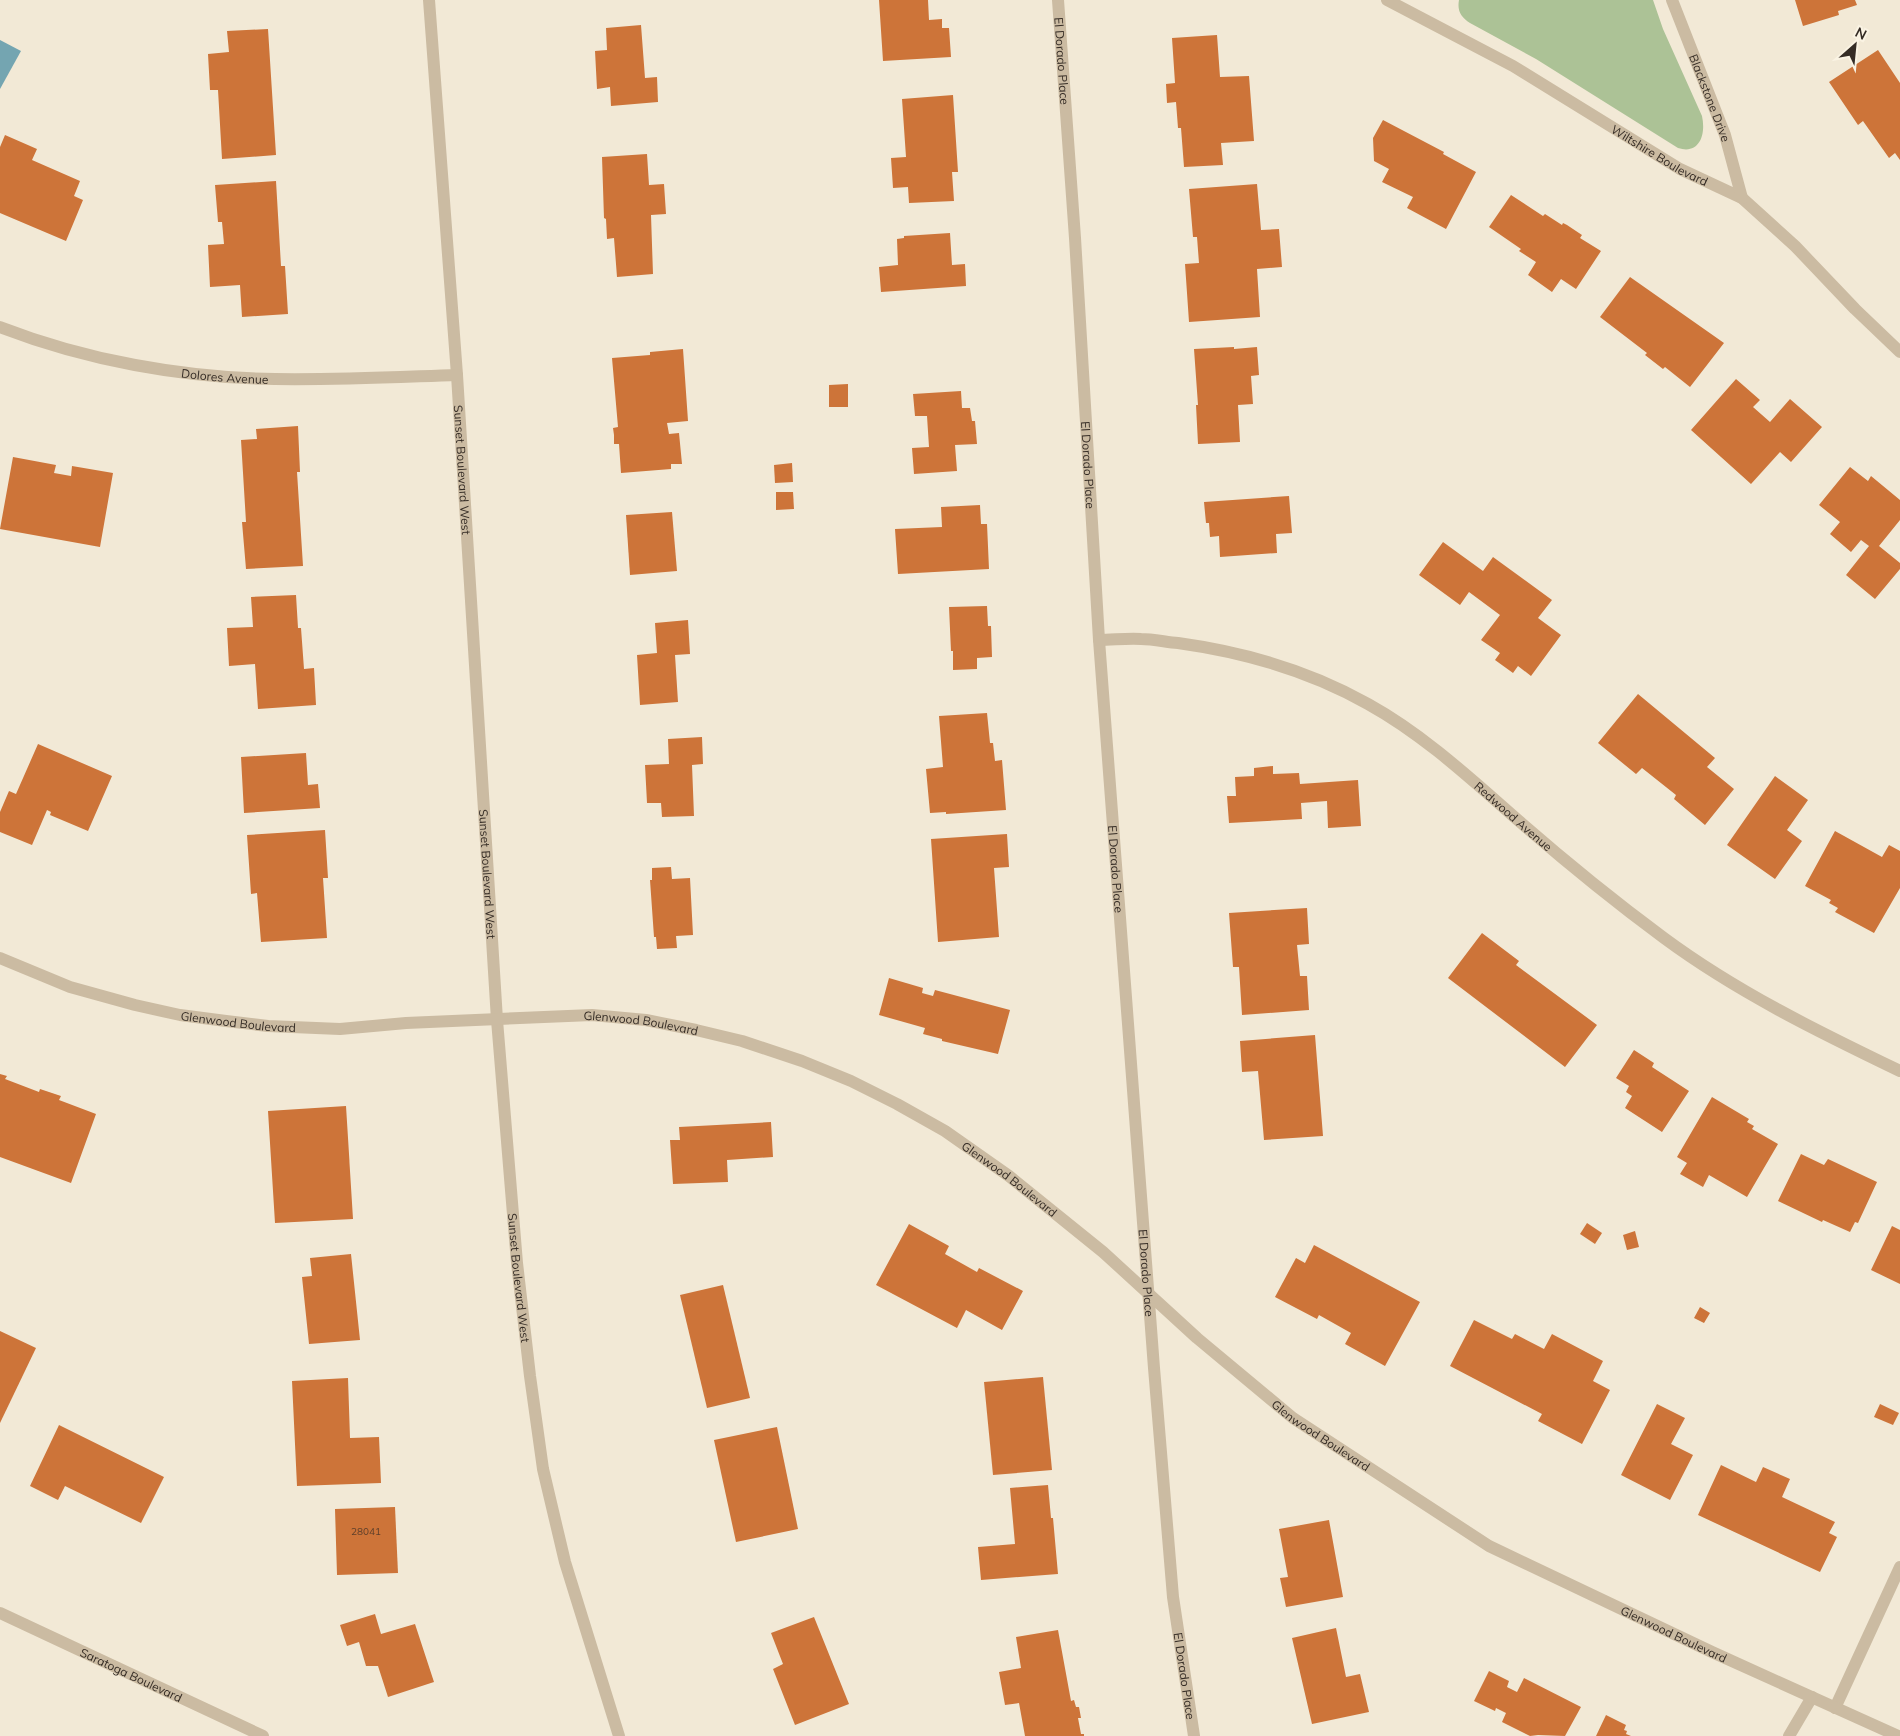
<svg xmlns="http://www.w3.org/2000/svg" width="1900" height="1736" font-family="Mulish,sans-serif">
<rect width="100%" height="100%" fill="#f2e9d6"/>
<path fill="#acc296" d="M 1459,0 L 1653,0 L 1663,29 L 1702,116 C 1706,134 1700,155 1678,148 L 1536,59 L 1470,23 C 1461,17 1457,11 1459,0 Z"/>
<polygon fill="#74a5b1" points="0,40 21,51 0,89"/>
<g fill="#cd7439">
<polygon points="879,0 928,0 929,20 942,19 942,28 949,28 951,57 883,61"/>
<polygon points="1795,0 1855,0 1857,5 1838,11 1839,15 1803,26"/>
<polygon points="641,25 645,78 657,77 658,102 611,106 610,87 597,89 595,51 607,50 606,28"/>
<polygon points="268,29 276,155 222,159 218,90 210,90 208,54 229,52 227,31"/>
<polygon points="1217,35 1220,77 1249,76 1254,141 1221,143 1223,165 1184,167 1181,128 1178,128 1176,102 1167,103 1166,84 1175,83 1172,38"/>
<polygon points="1878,50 1900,83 1900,160 1895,153 1889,158 1863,121 1858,125 1829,82"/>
<polygon points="953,95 958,172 952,172 954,201 909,203 908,187 893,188 891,158 906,157 902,99"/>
<polygon points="1383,120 1444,152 1443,154 1476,172 1446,229 1407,208 1413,197 1382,182 1389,169 1374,161 1373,138"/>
<polygon points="5,135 37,149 32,160 80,181 74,196 83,200 66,241 0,213 0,147"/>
<polygon points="647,154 649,185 664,184 666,214 651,215 653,274 617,277 614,238 607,239 606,219 604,218 602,157"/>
<polygon points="276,181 281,266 285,266 288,314 242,317 240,285 210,287 208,245 224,244 222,222 218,222 215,185"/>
<polygon points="1257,184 1261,230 1279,229 1282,267 1257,269 1260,317 1189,322 1185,264 1199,263 1197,237 1193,237 1189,189"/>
<polygon points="1511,195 1543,216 1545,214 1562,225 1563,223 1567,225 1582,235 1580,238 1601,251 1576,289 1561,279 1552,292 1528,275 1536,262 1519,251 1521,249 1489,227"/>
<polygon points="950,233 952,265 965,264 966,286 881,292 879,267 898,265 897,239 904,238 904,236"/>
<polygon points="1630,277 1724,343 1690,387 1665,367 1663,369 1645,355 1647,353 1600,317"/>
<polygon points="1234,347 1234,349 1257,347 1259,375 1251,376 1253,404 1238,405 1240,442 1198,444 1196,405 1198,405 1194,349"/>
<polygon points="683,349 688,421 667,423 669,434 679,433 682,464 671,464 671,469 621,473 619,444 614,444 614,435 613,428 618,427 612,358 650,355 650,352"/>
<polygon points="1736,379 1760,400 1753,407 1770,422 1790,399 1822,427 1791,462 1780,452 1751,484 1691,430"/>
<polygon points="848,384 848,407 829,407 829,385"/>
<polygon points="961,391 962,408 970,408 972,421 975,421 977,444 955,445 957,471 914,474 912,448 929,447 927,416 915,416 913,394"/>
<polygon points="298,426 300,472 297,472 303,566 246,569 242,522 246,522 241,440 257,439 256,429"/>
<polygon points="13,457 56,465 54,473 71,476 72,466 113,473 100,547 0,529"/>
<polygon points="792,463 793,482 775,483 774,465"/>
<polygon points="1850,467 1868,481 1871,476 1900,500 1900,520 1879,546 1900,563 1900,569 1875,599 1846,575 1869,546 1861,540 1851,552 1830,534 1840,522 1819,505"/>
<polygon points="776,492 793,492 794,509 776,510"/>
<polygon points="1289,496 1292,533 1276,534 1277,553 1220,557 1219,536 1210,537 1209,523 1206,523 1204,502"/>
<polygon points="980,505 981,524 987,524 989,569 898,574 895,529 942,527 941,507"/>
<polygon points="672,512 677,571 630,575 626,515"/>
<polygon points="1443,542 1483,571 1493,557 1552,600 1538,618 1561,635 1531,676 1518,666 1513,673 1495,660 1500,653 1481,640 1500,615 1469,592 1460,605 1419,575"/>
<polygon points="296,595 298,628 301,628 304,669 314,668 316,705 258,709 255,664 229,666 227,628 253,627 251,597"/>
<polygon points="987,606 988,626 991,626 992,657 977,658 977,669 953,670 953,651 951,651 949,607"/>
<polygon points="688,620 690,654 675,655 678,702 640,705 637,655 657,653 655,623"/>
<polygon points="1638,694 1715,758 1707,767 1734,789 1705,825 1674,799 1676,795 1642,768 1636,774 1598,743"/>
<polygon points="987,713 990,743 993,743 995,761 1002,760 1006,810 946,814 946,812 930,813 926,769 943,767 939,716"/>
<polygon points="702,737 703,764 692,765 694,816 662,817 661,803 647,803 645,765 669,764 668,739"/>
<polygon points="38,744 112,776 88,831 50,815 51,812 47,810 32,845 0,832 0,812 9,791 16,794"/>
<polygon points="306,753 308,785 318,784 320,808 244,813 241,757"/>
<polygon points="1273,766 1273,774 1299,773 1300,784 1358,780 1361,826 1328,828 1327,801 1301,803 1302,819 1229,823 1227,796 1236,796 1235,777 1254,776 1254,768"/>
<polygon points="1775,776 1808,800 1787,830 1802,841 1775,879 1727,845"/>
<polygon points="325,830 328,878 323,878 327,938 261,942 257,893 251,894 247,835"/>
<polygon points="1835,831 1882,857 1889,845 1900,851 1900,888 1874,933 1835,912 1838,908 1829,903 1831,900 1805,886"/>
<polygon points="1007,834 1009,867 994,868 999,937 938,942 931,839"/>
<polygon points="671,867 672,879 690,878 693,935 676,936 677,948 657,949 656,937 654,937 650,880 652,880 652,868"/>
<polygon points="1307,908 1309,944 1297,945 1300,976 1307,976 1309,1010 1242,1015 1239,967 1233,967 1229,913"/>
<polygon points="1482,933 1519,961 1516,965 1597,1025 1565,1067 1448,978"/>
<polygon points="889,978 923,988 922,993 933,996 935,990 1010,1010 998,1054 942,1041 942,1039 923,1034 925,1028 879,1015"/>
<polygon points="1315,1035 1323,1136 1264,1140 1258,1071 1242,1072 1240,1041"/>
<polygon points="1634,1050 1654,1063 1652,1067 1689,1091 1662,1132 1625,1108 1632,1096 1626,1092 1629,1086 1616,1078"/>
<polygon points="0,1074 7,1076 5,1079 39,1092 40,1089 61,1096 59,1100 96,1114 71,1183 0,1157"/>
<polygon points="1712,1097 1749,1119 1747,1122 1754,1126 1752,1129 1778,1144 1747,1197 1709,1175 1703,1187 1680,1174 1687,1163 1677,1157"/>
<polygon points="346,1106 353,1219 275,1223 268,1111"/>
<polygon points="771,1122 773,1157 727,1160 728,1182 673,1184 670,1140 680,1140 679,1127"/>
<polygon points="1801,1154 1824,1165 1828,1159 1877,1182 1858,1223 1855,1222 1850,1232 1823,1220 1822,1222 1778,1201"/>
<polygon points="1587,1223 1602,1233 1595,1244 1580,1234"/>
<polygon points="909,1224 949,1246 945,1254 977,1272 979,1268 1023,1291 1002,1330 966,1310 957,1328 876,1285"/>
<polygon points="1892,1226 1900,1230 1900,1284 1871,1270"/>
<polygon points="1635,1231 1639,1247 1627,1250 1623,1235"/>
<polygon points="1314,1245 1420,1302 1385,1366 1345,1344 1351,1333 1319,1315 1317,1319 1275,1297 1296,1258 1305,1263"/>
<polygon points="351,1254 360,1340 309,1344 302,1277 312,1276 310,1258"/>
<polygon points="723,1285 750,1398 707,1408 680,1295"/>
<polygon points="1700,1307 1710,1313 1704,1323 1694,1318"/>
<polygon points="1474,1320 1512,1339 1515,1334 1544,1349 1552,1334 1603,1361 1593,1381 1610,1390 1582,1444 1538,1421 1542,1414 1450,1366"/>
<polygon points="0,1331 36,1348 0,1423"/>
<polygon points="1043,1377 1052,1470 993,1475 984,1382"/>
<polygon points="348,1378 350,1438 379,1437 381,1483 297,1486 292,1381"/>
<polygon points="1657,1404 1685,1418 1671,1444 1693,1455 1670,1500 1621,1475"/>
<polygon points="1880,1404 1899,1413 1893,1425 1874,1417"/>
<polygon points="59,1425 164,1477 141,1523 65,1486 58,1500 30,1486"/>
<polygon points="777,1427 798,1529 736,1542 714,1440"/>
<polygon points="1721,1465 1756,1482 1763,1467 1790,1479 1782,1497 1835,1522 1829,1533 1837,1537 1820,1572 1698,1515"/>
<polygon points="1048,1485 1051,1518 1053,1518 1058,1574 981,1580 978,1547 1015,1544 1010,1488"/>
<polygon points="395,1507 398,1573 337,1575 335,1509"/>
<polygon points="1329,1520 1343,1597 1286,1607 1280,1578 1288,1577 1279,1529"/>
<polygon points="375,1614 381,1634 415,1624 434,1682 388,1697 378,1666 366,1666 359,1642 347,1646 340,1625"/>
<polygon points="814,1617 849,1704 795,1725 773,1669 783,1664 771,1633"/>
<polygon points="1336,1628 1346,1677 1360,1674 1369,1712 1312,1724 1292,1638"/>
<polygon points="1058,1630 1071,1701 1074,1700 1076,1707 1079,1707 1081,1718 1078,1718 1081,1734 1084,1734 1084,1736 1025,1736 1019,1703 1005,1705 999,1672 1021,1668 1016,1637"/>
<polygon points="1489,1671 1509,1681 1507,1687 1517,1692 1524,1678 1581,1707 1565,1736 1538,1735 1530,1736 1502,1722 1506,1713 1496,1708 1495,1711 1474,1701"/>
<polygon points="1606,1715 1626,1725 1624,1730 1627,1731 1626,1734 1631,1736 1596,1736"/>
</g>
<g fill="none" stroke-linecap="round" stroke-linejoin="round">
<g stroke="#cbbba2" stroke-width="12">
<polyline points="1835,1708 1900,1567"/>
<polyline points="1789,1736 1812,1697"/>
</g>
<g stroke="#cbbba2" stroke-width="12">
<path id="s1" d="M 429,0 L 457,375 L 497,1020 L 517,1263 L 530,1376 L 543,1469 L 565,1562 L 619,1736"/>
<path id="s2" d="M 1058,0 L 1075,238 L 1099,640 L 1154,1368 L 1173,1597 L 1194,1736"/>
<path id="s3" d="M 1387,0 L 1513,66 L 1680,169 L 1742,198 L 1795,246 L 1855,309 L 1900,352"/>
<path id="s4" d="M 1672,0 L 1725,135 L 1742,198"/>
<path id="s5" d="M 0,327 C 85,360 183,378 275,379 C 336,380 396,377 457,375"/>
<path id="s6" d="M 1099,640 C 1113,640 1127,638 1141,639 C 1153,639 1166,642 1178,643 C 1243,652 1310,671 1368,704 C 1424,735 1471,779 1519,821 C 1566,862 1614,901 1664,938 C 1737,992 1819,1032 1900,1071"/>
<path id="s7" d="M 0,958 L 70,987 L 135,1005 L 180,1015 L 226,1021 L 268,1026 L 340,1029 L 406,1023 L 592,1015 L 646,1020 L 696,1030 L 742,1041 L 802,1061 L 851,1081 L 897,1104 L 945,1131 L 1009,1176 L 1103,1252 L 1197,1338 L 1293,1418 L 1489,1546 L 1712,1652 L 1898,1736"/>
<path id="s8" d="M 0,1613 L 263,1736"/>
</g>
</g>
<g text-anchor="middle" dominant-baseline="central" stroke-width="4" stroke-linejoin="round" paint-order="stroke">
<g font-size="10" fill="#5b3e2a">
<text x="366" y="1531">28041</text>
</g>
<g font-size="12" fill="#352c25" stroke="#faf3e3">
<text stroke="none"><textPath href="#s2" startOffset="61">El Dorado Place</textPath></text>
<text stroke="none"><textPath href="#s4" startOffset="105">Blackstone Drive</textPath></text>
<text stroke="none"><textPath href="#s3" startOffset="314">Wiltshire Boulevard</textPath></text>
<text stroke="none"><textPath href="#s5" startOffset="231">Dolores Avenue</textPath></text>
<text stroke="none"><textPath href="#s2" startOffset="466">El Dorado Place</textPath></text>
<text stroke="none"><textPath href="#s1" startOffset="471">Sunset Boulevard West</textPath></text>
<text stroke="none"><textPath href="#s6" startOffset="464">Redwood Avenue</textPath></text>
<text stroke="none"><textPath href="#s2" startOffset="871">El Dorado Place</textPath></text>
<text stroke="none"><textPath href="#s1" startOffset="876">Sunset Boulevard West</textPath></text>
<text stroke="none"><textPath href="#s7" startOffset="248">Glenwood Boulevard</textPath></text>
<text stroke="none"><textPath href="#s7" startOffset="652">Glenwood Boulevard</textPath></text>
<text stroke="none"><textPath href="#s7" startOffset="1058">Glenwood Boulevard</textPath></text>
<text stroke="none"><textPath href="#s2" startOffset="1276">El Dorado Place</textPath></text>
<text stroke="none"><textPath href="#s1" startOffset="1281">Sunset Boulevard West</textPath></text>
<text stroke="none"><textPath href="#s7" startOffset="1462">Glenwood Boulevard</textPath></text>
<text stroke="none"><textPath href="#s7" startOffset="1868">Glenwood Boulevard</textPath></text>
<text stroke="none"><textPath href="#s8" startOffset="145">Saratoga Boulevard</textPath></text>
<text stroke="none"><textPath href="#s2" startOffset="1681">El Dorado Place</textPath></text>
</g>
</g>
<g transform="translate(1855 45) rotate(27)" stroke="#faf3e3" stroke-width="4" paint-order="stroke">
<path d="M0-4L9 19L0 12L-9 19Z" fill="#352c25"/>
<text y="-8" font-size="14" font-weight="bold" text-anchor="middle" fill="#352c25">N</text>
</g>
</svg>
